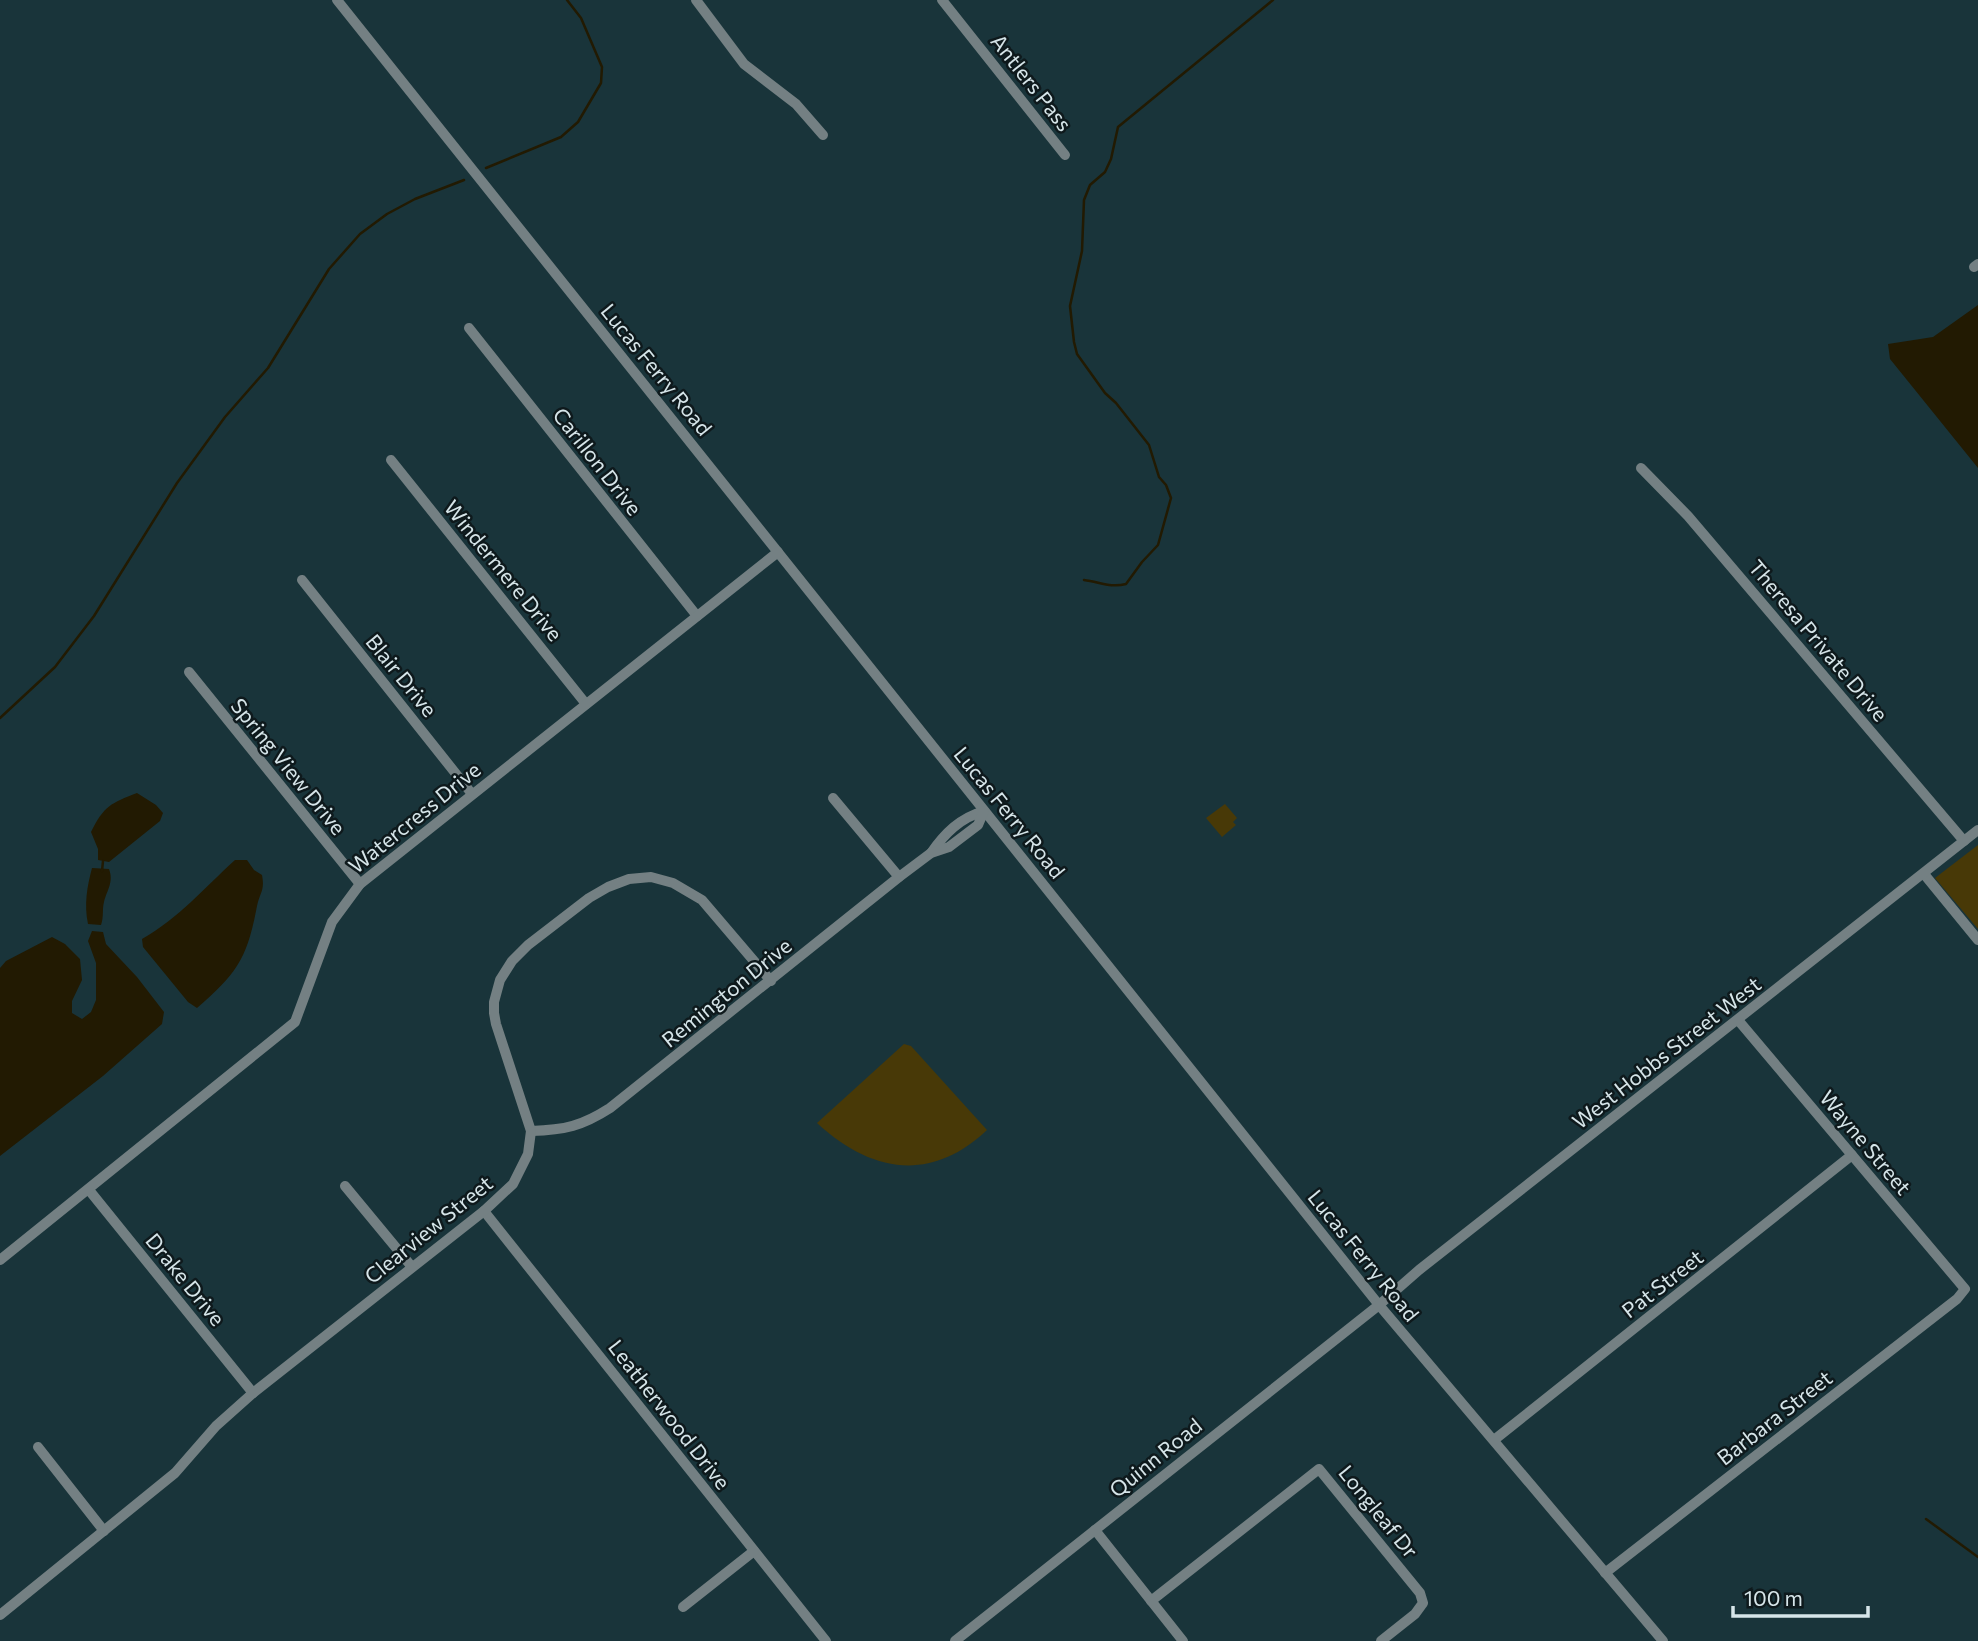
<svg xmlns="http://www.w3.org/2000/svg" width="1978" height="1641" font-family="Commissioner,sans-serif">
<rect width="100%" height="100%" fill="#19343a"/>
<g fill="#483907">
<polygon points="1225,804 1237,818 1233,822 1236,825 1222,837 1206,818"/>
<polygon points="1978,845 1978,929 1935,878"/>
<path d="M 904,1044 L 911,1046 L 987,1130 C 931,1183 871,1173 817,1123 Z"/>
</g>
<g fill="#221a02">
<polygon points="1978,305 1978,468 1890,359 1888,344 1933,337"/>
<path d="M 137,793 L 156,805 L 163,813 L 160,821 L 109,862 L 98,860 L 98,849 L 91,832 C 104,806 111,803 137,793 Z"/>
<path d="M 235,860 L 247,860 L 254,870 L 262,875 C 265,891 260,892 257,906 C 247,959 237,973 197,1008 L 188,1002 L 143,947 L 142,939 C 179,918 204,888 235,860 Z"/>
<path d="M 92,868 L 109,869 C 114,882 107,890 104,902 C 102,909 104,917 101,925 L 88,924 C 84,904 87,887 92,868 Z"/>
<polygon points="92,931 103,932 106,944 137,977 164,1012 162,1024 103,1076 0,1156 0,968 6,961 52,937 65,944 80,959 82,980 72,1001 72,1013 82,1019 91,1012 96,1000 96,963 88,941"/>
</g>
<g fill="none" stroke-linecap="round" stroke-linejoin="round">
<g stroke="#221a02" stroke-width="2.5">
<polyline points="486,168 561,137 578,122 601,83 602,67 581,18 567,0"/>
<path d="M 1084,580 C 1100,582 1111,588 1126,584 L 1142,562 L 1158,545 L 1171,498 L 1166,485 L 1159,477 L 1149,445 L 1116,403 L 1105,393 L 1077,354 L 1074,342 L 1070,306 L 1082,251 L 1084,200 L 1090,185 L 1105,172 L 1111,159 L 1118,127 L 1273,0"/>
<polyline points="0,718 55,667 94,616 177,483 225,417 268,368 329,269 360,234 387,214 415,199 464,180"/>
<polyline points="102,871 103,861"/>
<polyline points="1926,1519 1978,1557"/>
</g>
<g stroke="#748083" stroke-width="10">
<polyline points="337,0 1379,1305 1663,1641"/>
<polyline points="696,0 744,64 796,104 823,135"/>
<polyline points="942,0 1065,155"/>
<polyline points="1974,267 1978,264"/>
<polyline points="469,328 697,616"/>
<polyline points="391,460 586,704"/>
<polyline points="1641,468 1688,516 1964,841"/>
<polyline points="302,580 472,794"/>
<polyline points="189,672 360,884"/>
<polyline points="833,798 899,877"/>
<path d="M 931,853 C 945,833 960,818 984,811"/>
<polyline points="1924,874 1978,940"/>
<path d="M 531,1131 C 565,1130 582,1126 610,1108 L 899,877 L 931,853 L 949,847 L 978,825 L 984,811"/>
<polyline points="345,1186 412,1267"/>
<polyline points="89,1190 253,1393"/>
<polyline points="484,1211 826,1641"/>
<polyline points="0,1260 295,1022 332,922 360,884 778,552"/>
<polyline points="1494,1440 1852,1155"/>
<polyline points="38,1447 104,1531"/>
<polyline points="1095,1530 1183,1641"/>
<polyline points="1605,1573 1957,1299 1965,1289 1738,1020"/>
<polyline points="1151,1601 1319,1469 1420,1593 1423,1603 1415,1614 1381,1641"/>
<polyline points="683,1607 754,1551"/>
<polyline points="0,1615 175,1473 216,1426 253,1393 484,1211 513,1184 528,1154 531,1131 496,1024 494,1013 494,1002 500,980 512,961 528,945 589,898 608,887 629,879 651,877 673,883 702,900 771,981"/>
<polyline points="955,1641 1379,1305 1419,1270 1978,830"/>
</g>
</g>
<g text-anchor="middle" dominant-baseline="central" stroke-width="5" stroke-linejoin="round" paint-order="stroke">
<g font-size="21" fill="#d6e5e9" stroke="#0e191c">
<text transform="translate(1032 82) rotate(52)">Antlers Pass</text>
<text transform="translate(657 369) rotate(51)">Lucas Ferry Road</text>
<text transform="translate(598 461) rotate(52)">Carillon Drive</text>
<text transform="translate(504 570) rotate(51)">Windermere Drive</text>
<text transform="translate(1819 640) rotate(50)">Theresa Private Drive</text>
<text transform="translate(402 675) rotate(51)">Blair Drive</text>
<text transform="translate(289 766) rotate(51)">Spring View Drive</text>
<text transform="translate(1010 812) rotate(51)">Lucas Ferry Road</text>
<text transform="translate(414 817) rotate(-39)">Watercress Drive</text>
<text transform="translate(726 992) rotate(-39)">Remington Drive</text>
<text transform="translate(1666 1052) rotate(-38)">West Hobbs Street West</text>
<text transform="translate(1866 1142) rotate(50)">Wayne Street</text>
<text transform="translate(428 1229) rotate(-39)">Clearview Street</text>
<text transform="translate(1364 1255) rotate(51)">Lucas Ferry Road</text>
<text transform="translate(186 1279) rotate(51)">Drake Drive</text>
<text transform="translate(1662 1283) rotate(-38)">Pat Street</text>
<text transform="translate(670 1414) rotate(52)">Leatherwood Drive</text>
<text transform="translate(1774 1417) rotate(-38)">Barbara Street</text>
<text transform="translate(1155 1457) rotate(-39)">Quinn Road</text>
<text transform="translate(1379 1511) rotate(51)">Longleaf Dr</text>
</g>
</g>
<path d="M1733 1606v10h135v-10" fill="none" stroke="#d6e5e9" stroke-width="3.5"/>
<text x="1744" y="1606" font-size="21" fill="#d6e5e9" stroke="#0e191c" stroke-width="5" paint-order="stroke">100 m</text>
</svg>
